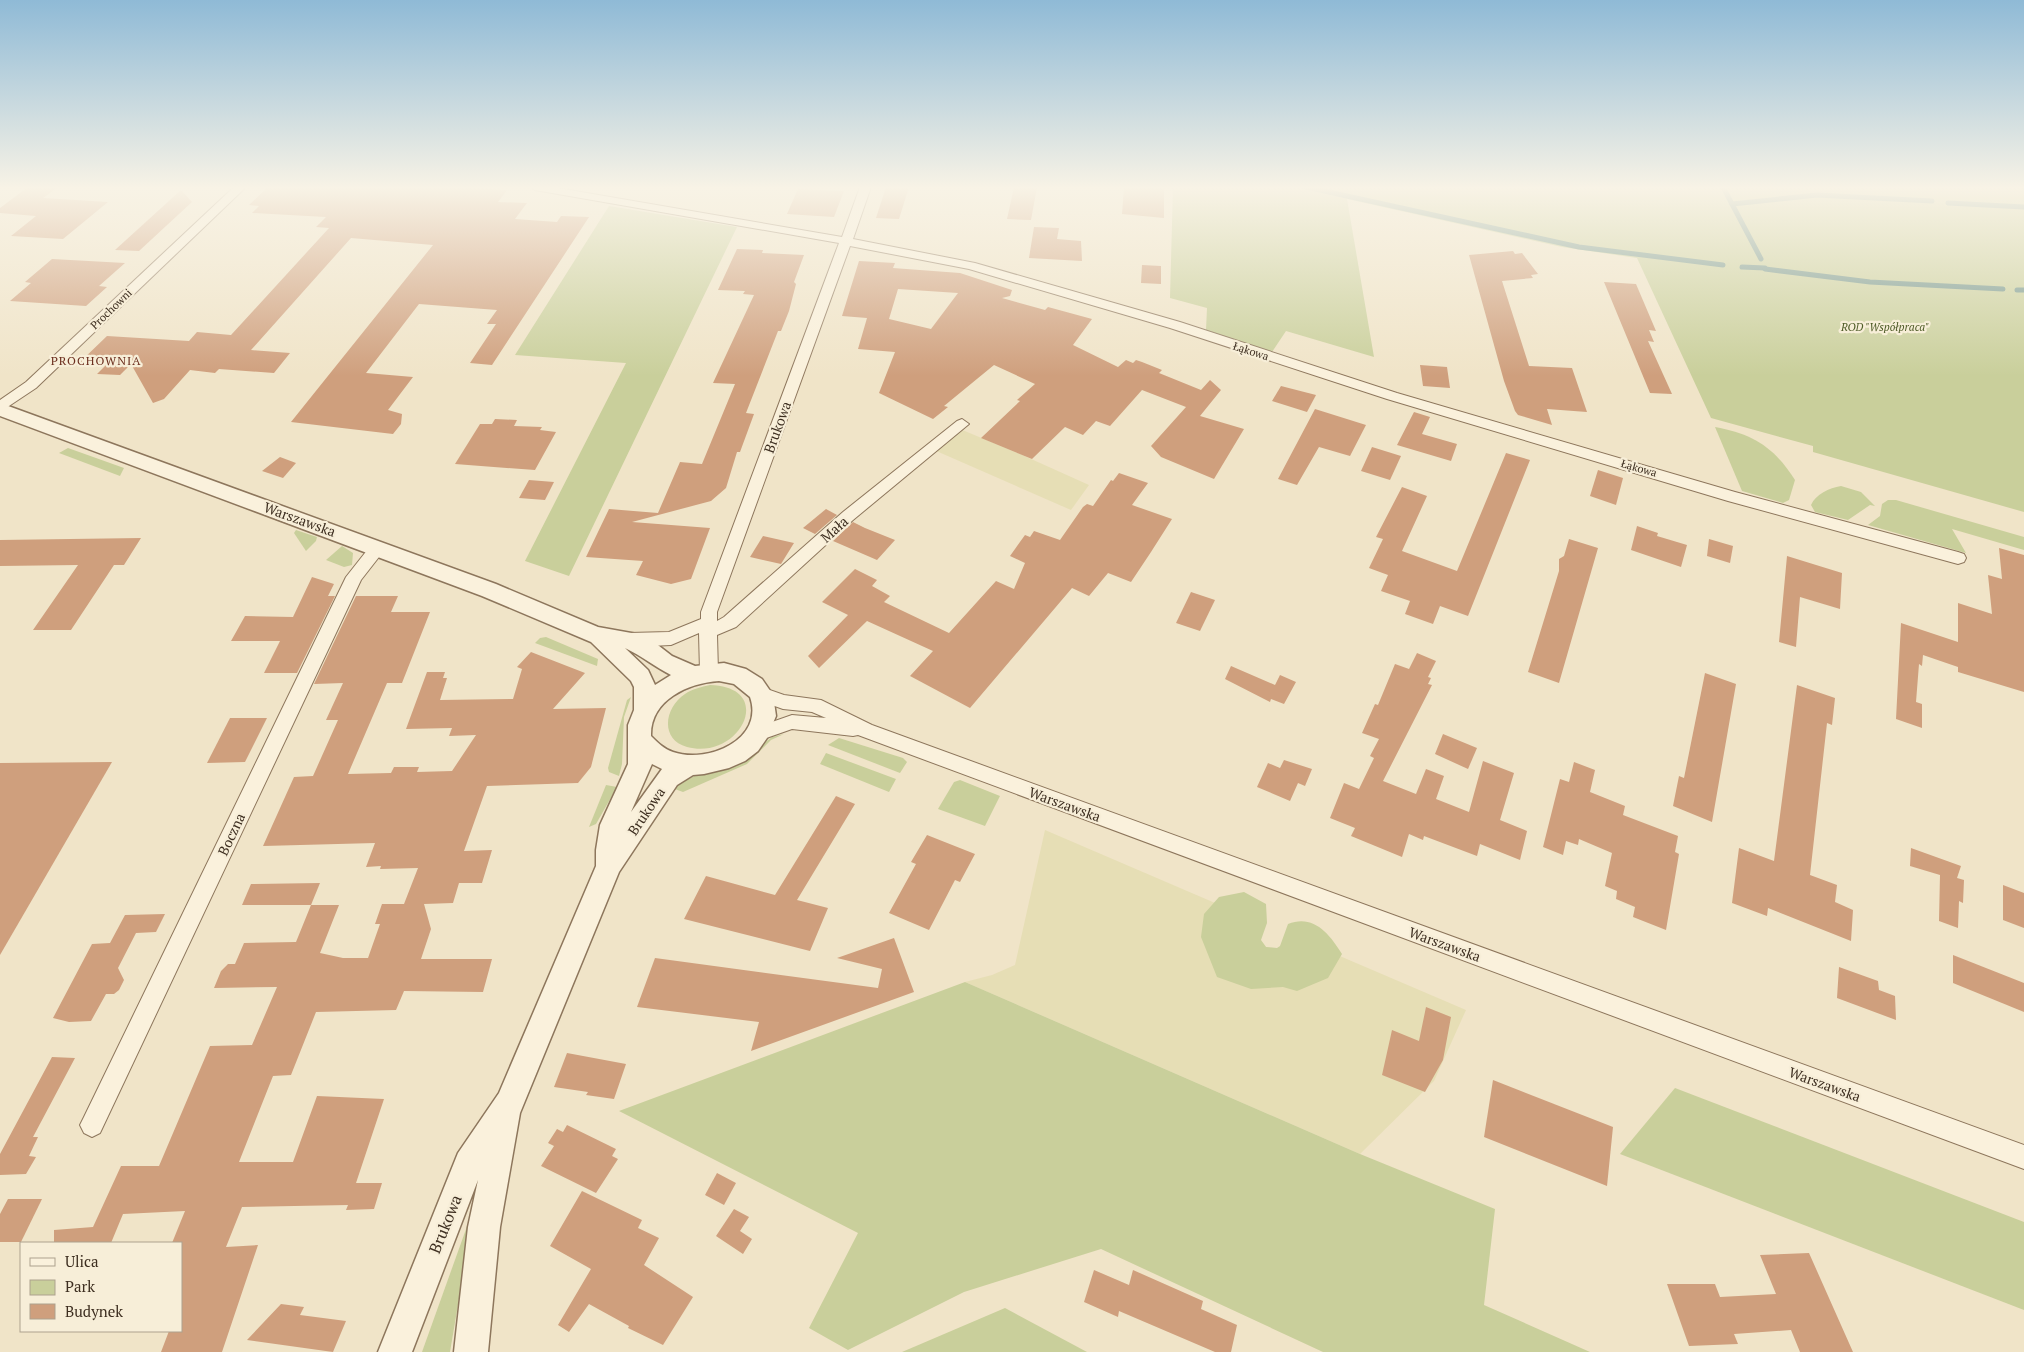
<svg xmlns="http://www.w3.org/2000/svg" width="2024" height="1352" font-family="'PT Serif',serif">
<rect width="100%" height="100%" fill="#f0e4c8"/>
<g fill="#e6deb5">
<polygon points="960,429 1020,454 1089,485 1071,510 934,450"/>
<polygon points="1045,830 1250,918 1256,934 1266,947 1288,951 1307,942 1466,1010 1434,1081 1360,1154 965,982 992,975 1015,965"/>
</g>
<g fill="#c9cf9b">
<polygon points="1173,187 2024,187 2024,512 1813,452 1813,446 1711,418 1637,258 1562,247 1347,199 1374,357 1286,331 1272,352 1206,330 1207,308 1170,298"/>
<polygon points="609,206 737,227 569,576 525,561 626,363 515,355"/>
<path d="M 1715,427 C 1753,434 1774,447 1795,480 L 1789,500 L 1783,503 L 1742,491 Z"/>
<polygon points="68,448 124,468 120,476 59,453"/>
<path d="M 1841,486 L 1861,492 L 1875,506 L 1870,505 L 1848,520 L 1815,512 L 1811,505 C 1816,494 1829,488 1841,486 Z"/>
<polygon points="1888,500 1896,500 2024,537 2024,550 1952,529 1966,553 1868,525 1880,516 1882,504"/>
<polygon points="296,530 317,537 316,541 306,551 294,533"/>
<polygon points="342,546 353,553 352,565 344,567 326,560"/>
<polygon points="546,637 598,659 597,666 535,643 540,638"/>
<path d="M 710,685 C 777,687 740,761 687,747 C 659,739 665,707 685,694 C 692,689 701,687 710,685 Z"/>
<polygon points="631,697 624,717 622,764 619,776 609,772 608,768 627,700"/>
<polygon points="784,734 771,740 747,764 683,792 672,788 696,775 720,771 734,766 772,737"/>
<polygon points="839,738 903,758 907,762 900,773 828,745"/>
<polygon points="826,753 896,779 889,792 820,764"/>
<polygon points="960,780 1000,796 985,826 938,809 954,782"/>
<polygon points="606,785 617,787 596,824 589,827"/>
<path d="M 1244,892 L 1266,904 L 1267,923 L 1261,940 L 1266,947 L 1277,948 L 1280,946 L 1288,924 C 1313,914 1329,933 1342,954 L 1328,978 L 1297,991 L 1283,987 L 1251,989 L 1217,977 L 1201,937 L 1204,914 L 1219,897 Z"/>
<polygon points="965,982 1360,1154 1495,1209 1484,1305 1590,1352 1323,1352 1101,1249 964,1292 848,1350 809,1328 858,1233 619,1111"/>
<polygon points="1675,1088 2024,1222 2024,1310 1620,1154"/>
<polygon points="475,1204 450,1352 422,1352"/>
<polygon points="1005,1308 1087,1352 902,1352"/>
</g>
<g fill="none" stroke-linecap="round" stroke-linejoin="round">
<g stroke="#6f938a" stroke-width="5">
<polyline points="1306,187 1579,247 1723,265"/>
<polyline points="1723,187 1732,204"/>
<polyline points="1948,203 2024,207"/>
<polyline points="1761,259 1732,204 1817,195 1932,201"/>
<polyline points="1742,267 1765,268"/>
<polyline points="1765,269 1870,282 2003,289"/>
<polyline points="2017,290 2024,290"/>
</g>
</g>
<g fill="#cf9f7d" fill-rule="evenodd">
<polygon points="28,187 58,187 43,198 108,202 63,239 11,236 36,216 0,213 0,208"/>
<polygon points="268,187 456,187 507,190 498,202 527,203 515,219 557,222 561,216 589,217 492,365 470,363 496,324 487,324 497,310 419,304 366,373 413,377 388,410 402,414 401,424 393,434 291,422 433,245 351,238 251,350 290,353 274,373 219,369 215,373 190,370 164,399 153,403 131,364 120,375 97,374 107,364 80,362 107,336 189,341 197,332 231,335 329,228 316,227 326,217 252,213 259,206 249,205"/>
<polygon points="886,187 909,187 899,219 876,218"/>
<polygon points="1014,187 1037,187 1031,220 1007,219"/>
<polygon points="1124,187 1164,187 1164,218 1122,214"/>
<polygon points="798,189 844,191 834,217 787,214"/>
<polygon points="181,190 192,202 139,251 115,250"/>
<polygon points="1034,227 1059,228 1057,239 1081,241 1082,261 1029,258"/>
<polygon points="737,249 763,250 762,253 804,255 794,282 796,284 789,311 781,331 778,331 746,413 754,414 740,452 737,452 726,488 711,501 632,522 710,528 691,579 671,584 636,575 643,561 586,557 609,509 658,513 680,462 702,464 735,384 713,383 754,295 743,294 745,291 718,290"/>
<polygon points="1513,251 1515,254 1522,253 1538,274 1531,275 1533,278 1502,281 1529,366 1572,368 1587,412 1547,409 1552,425 1518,415 1515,411 1504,381 1469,255"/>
<polygon points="52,259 125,263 99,286 107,287 86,306 10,301 31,283 25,282"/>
<path d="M 859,261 L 895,263 L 893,268 L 960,273 L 1012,290 L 1010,296 L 1002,298 L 1045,310 L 1048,307 L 1092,319 L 1073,345 L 1118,367 L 1126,360 L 1133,363 L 1136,360 L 1142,362 L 1162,370 L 1159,373 L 1201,390 L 1210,380 L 1221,390 L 1200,416 L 1244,429 L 1214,479 L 1161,457 L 1151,446 L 1186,407 L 1142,390 L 1110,426 L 1096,421 L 1083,435 L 1065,427 L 1032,459 L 981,438 L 1020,401 L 1017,400 L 1035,384 L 994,365 L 944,406 L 948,407 L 933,419 L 879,393 L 895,352 L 858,349 L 867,318 L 842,316 ZM 898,289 L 958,293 L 931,329 L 889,319 Z"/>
<polygon points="1142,265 1161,266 1161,284 1141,283"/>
<polygon points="1604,282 1636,284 1656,331 1649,330 1654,342 1648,341 1672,394 1650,393"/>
<polygon points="1420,365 1447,367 1450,388 1423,386"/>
<polygon points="1281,386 1316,395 1307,412 1272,401"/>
<polygon points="1315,409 1366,425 1350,456 1319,447 1297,485 1278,479"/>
<polygon points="1414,412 1430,417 1422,434 1457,444 1451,461 1397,445"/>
<polygon points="495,419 517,420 514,426 542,427 540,430 556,432 535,470 455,464 480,424 492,424"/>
<polygon points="1372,447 1401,456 1390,480 1361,471"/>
<polygon points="1506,453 1530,460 1468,616 1440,606 1433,624 1405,614 1410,601 1381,591 1388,575 1369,568 1383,539 1376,537 1402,487 1427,496 1402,551 1457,571"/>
<polygon points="280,457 296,463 283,478 262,471"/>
<polygon points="1598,470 1623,478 1616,505 1590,496"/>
<polygon points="1119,473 1148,483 1132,505 1172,519 1151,552 1131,582 1108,573 1089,596 1072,588 970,708 910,676 933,651 867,621 819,668 808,656 848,615 822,602 855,569 877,580 872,586 890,596 884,602 949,633 996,581 1014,589 1025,563 1010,556 1025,535 1030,537 1034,531 1060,540 1083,507 1087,504 1093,506 1111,480 1113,481"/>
<polygon points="529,480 554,482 545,500 519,498"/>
<polygon points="826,509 837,515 815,534 803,528"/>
<polygon points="853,522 865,528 895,540 877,560 833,541"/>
<polygon points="1637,526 1658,533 1657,536 1687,545 1681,567 1631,550"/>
<polygon points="763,536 794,543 781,564 750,557"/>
<polygon points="141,538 124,565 114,565 71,630 33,630 78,565 0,566 0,540"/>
<polygon points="1569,539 1598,548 1559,683 1528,672 1559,571 1559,559 1564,556"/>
<polygon points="1709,539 1733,546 1730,563 1707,556"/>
<polygon points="1999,548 2024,555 2024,692 1958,672 1958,667 1923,655 1922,666 1919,664 1916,702 1922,704 1922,728 1896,719 1901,623 1958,642 1958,603 1992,614 1988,575 2002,579"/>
<polygon points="1787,556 1842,573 1840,609 1800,597 1796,647 1779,642"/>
<polygon points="312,577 334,584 328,596 335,596 297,673 264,673 280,641 231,641 245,616 293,617"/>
<polygon points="1191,592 1215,600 1200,631 1176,623"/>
<polygon points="356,596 398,596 391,612 430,612 402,683 387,683 348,774 391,773 394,767 419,767 417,772 452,771 476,735 449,736 452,728 406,729 427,672 445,672 443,678 447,678 440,700 513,699 522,669 517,667 531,652 585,673 553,709 606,708 591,767 578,783 487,786 464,851 492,850 482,883 459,883 453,903 424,904 431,929 421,959 492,959 483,992 404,991 396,1010 316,1012 291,1075 273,1076 239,1162 293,1162 317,1096 384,1099 356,1183 382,1183 374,1209 346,1210 348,1205 242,1207 226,1247 258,1245 222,1352 161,1352 169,1331 181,1331 181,1243 172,1243 185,1211 123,1214 111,1243 54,1243 54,1230 93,1227 121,1166 159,1166 210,1046 252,1045 277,987 214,988 221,971 228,964 235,964 244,943 296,942 311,905 339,905 320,953 343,958 368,958 380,924 375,924 382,904 404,904 418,868 380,869 381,866 366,867 375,843 263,846 294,777 313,776 338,720 326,720 343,683 314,684"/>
<polygon points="1417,653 1436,661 1428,677 1431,678 1428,684 1432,685 1383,781 1416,794 1426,769 1444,776 1436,799 1469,812 1483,761 1514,773 1500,820 1527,831 1520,860 1480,844 1477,856 1424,836 1423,840 1409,834 1402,857 1351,836 1355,828 1330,818 1344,783 1359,789 1374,758 1370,756 1379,739 1362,733 1375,704 1378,705 1395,664 1409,669"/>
<polygon points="1231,666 1275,685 1280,675 1296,682 1284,704 1271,699 1270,702 1225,679"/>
<polygon points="1705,673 1736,684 1712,822 1673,806 1679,776 1684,778"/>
<polygon points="1797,685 1835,698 1832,725 1827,723 1810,875 1837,885 1835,902 1853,910 1851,941 1768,908 1767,916 1732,903 1739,848 1774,861"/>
<polygon points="230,718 267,718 245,762 207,763"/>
<polygon points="1443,734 1477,748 1468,769 1435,754"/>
<polygon points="1284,760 1312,769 1305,786 1298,783 1290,801 1257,787 1268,763 1280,768"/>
<polygon points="112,762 0,955 0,763"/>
<polygon points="1574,762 1595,770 1590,792 1625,806 1623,815 1678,836 1675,852 1679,854 1666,930 1633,917 1635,907 1616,899 1617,891 1605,886 1612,853 1579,839 1578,845 1566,841 1563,855 1543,847 1560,779 1569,782"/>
<polygon points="836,796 855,804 797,900 828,908 810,951 684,919 706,876 775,895"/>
<polygon points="927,835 975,854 960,882 955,880 929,930 889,913 916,864 911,862"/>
<polygon points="1911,848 1961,866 1957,878 1964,880 1963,903 1959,901 1958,928 1939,921 1940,875 1910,866"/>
<polygon points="320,883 311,905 242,905 251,884"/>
<polygon points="2003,885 2024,893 2024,928 2003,920"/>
<polygon points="165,914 156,932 136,933 118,968 124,980 119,990 114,994 106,994 91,1021 69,1022 53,1018 92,944 110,943 125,915"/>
<polygon points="894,938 914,992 751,1051 759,1022 637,1007 655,958 878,988 882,969 837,958"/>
<polygon points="1953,955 2024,983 2024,1012 1953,983"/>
<polygon points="1839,967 1878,981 1879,990 1895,996 1896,1020 1837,998"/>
<polygon points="1426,1007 1451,1017 1443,1060 1425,1092 1382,1075 1392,1030 1419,1041"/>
<polygon points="567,1053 626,1064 614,1099 586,1095 588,1092 554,1087"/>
<polygon points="52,1057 75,1058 33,1137 38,1137 29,1156 36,1157 26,1174 0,1175 0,1154"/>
<polygon points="1493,1080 1613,1127 1607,1186 1484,1137"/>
<polygon points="567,1125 616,1149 612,1156 618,1159 596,1193 541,1166 554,1146 548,1143 557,1129 563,1132"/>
<polygon points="717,1173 736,1183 724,1205 705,1195"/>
<polygon points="582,1191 642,1220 638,1228 659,1238 644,1265 693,1297 663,1345 628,1328 629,1326 589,1304 569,1332 558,1325 591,1269 550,1246"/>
<polygon points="8,1199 42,1199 21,1242 0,1242 0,1214"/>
<polygon points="734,1209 749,1217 740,1231 752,1239 743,1254 716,1236"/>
<polygon points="1809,1253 1853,1352 1800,1352 1791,1330 1734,1334 1738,1344 1689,1346 1667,1284 1715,1284 1720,1297 1776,1294 1760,1255"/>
<polygon points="1094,1270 1129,1285 1133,1270 1203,1301 1201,1309 1237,1325 1231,1352 1215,1352 1119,1311 1118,1317 1084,1302"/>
<polygon points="281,1304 304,1307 300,1315 346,1321 333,1352 247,1340"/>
</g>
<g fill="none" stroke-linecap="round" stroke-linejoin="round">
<g stroke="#8d765c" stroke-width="2">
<g id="minor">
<polygon points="234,187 246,187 36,388 0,412 0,400 26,382"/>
<polygon points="530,187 552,187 842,237 860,187 871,187 853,239 975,263 1180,322 1397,393 1735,492 1958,552 1964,554 1966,558 1964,562 1958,564 1728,501 1387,399 1170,328 969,269 850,246 717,612 717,621 724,617 843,512 957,421 962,419 969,424 853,520 736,627 717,635 718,672 715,677 709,679 703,677 700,672 699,633 671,645 629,647 623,645 620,640 623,635 629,633 669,632 701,619 701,612 839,243 535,190"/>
<polygon points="378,542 384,544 386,548 361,580 100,1133 92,1137 84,1133 80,1125 84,1117 346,577 372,544"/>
<polygon points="761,687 784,695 821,700 872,725 2024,1145 2024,1169 858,735 853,736 792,729 758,741 752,739 749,734 752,729 792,715 826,718 812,712 783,709 755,699 752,694 755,689"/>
</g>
</g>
<g stroke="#8d765c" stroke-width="3">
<path id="tertiary" d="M 0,403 L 496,584 L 598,627 L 637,634 L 654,642 L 672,656 L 695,666 L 724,663 L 746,669 L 762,679 L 773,695 L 776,716 L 767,738 L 758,751 L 745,761 L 729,768 L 704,774 L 693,775 L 677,785 L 619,872 L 520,1113 L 500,1227 L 488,1352 L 454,1352 L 468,1227 L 478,1180 L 412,1352 L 378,1352 L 458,1153 L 499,1093 L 596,866 L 596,850 L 600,825 L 628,764 L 628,725 L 634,710 L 634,687 L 631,681 L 591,642 L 482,596 L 0,416 ZM 625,648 C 642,656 655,667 671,675 L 655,685 L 648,670 ZM 719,681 L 734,684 L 750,697 C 765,740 707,764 673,752 C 664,749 658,743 651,736 C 650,700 688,683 719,681 ZM 652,764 L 662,769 L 631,812 Z"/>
</g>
<use href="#minor" fill="#faf1dc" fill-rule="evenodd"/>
<use href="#tertiary" fill="#faf1dc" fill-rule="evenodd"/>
</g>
<linearGradient id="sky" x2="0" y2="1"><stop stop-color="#8fbad6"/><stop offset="0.5" stop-color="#f8f3e6"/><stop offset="1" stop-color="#f8f3e6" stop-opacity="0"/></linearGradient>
<rect width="2024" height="376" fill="url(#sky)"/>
<g text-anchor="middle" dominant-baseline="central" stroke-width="4.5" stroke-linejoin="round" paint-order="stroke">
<g font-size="11" fill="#3d2e20" stroke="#f7eed8">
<text transform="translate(111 309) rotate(-44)">Prochowni</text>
<text transform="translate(1251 351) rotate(18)">Łąkowa</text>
<text transform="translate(1639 468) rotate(16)">Łąkowa</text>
</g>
<g font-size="11" font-style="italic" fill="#4d5a26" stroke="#f7eed8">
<text x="1885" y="327">ROD "Współpraca"</text>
</g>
<g font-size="12" letter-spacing="1" fill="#6b2e1e" stroke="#f7eed8">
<text x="96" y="360">PROCHOWNIA</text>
</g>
<g font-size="14" fill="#3d2e20" stroke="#f7eed8">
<text transform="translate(777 427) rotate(-70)">Brukowa</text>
<text transform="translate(300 519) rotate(20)">Warszawska</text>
<text transform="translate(834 529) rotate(-42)">Mała</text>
<text transform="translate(1065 804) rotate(20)">Warszawska</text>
<text transform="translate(646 811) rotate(-56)">Brukowa</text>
<text transform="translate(231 834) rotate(-65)">Boczna</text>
<text transform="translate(1445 944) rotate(20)">Warszawska</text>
<text transform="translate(1825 1084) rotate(20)">Warszawska</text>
</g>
<g font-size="16" fill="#3d2e20" stroke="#f7eed8">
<text transform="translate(445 1224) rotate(-68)">Brukowa</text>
</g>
</g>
<rect x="20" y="1242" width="162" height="90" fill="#f7eed8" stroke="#ada18e"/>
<rect x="30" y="1258" width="25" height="8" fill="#faf1dc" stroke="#ada18e"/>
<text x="65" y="1267" font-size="15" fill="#3d2e20">Ulica</text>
<rect x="30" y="1280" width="25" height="15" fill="#c9cf9b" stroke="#ada18e"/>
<text x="65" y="1292" font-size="15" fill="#3d2e20">Park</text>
<rect x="30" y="1304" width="25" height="15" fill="#cf9f7d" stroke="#ada18e"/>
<text x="65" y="1317" font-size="15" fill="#3d2e20">Budynek</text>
</svg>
